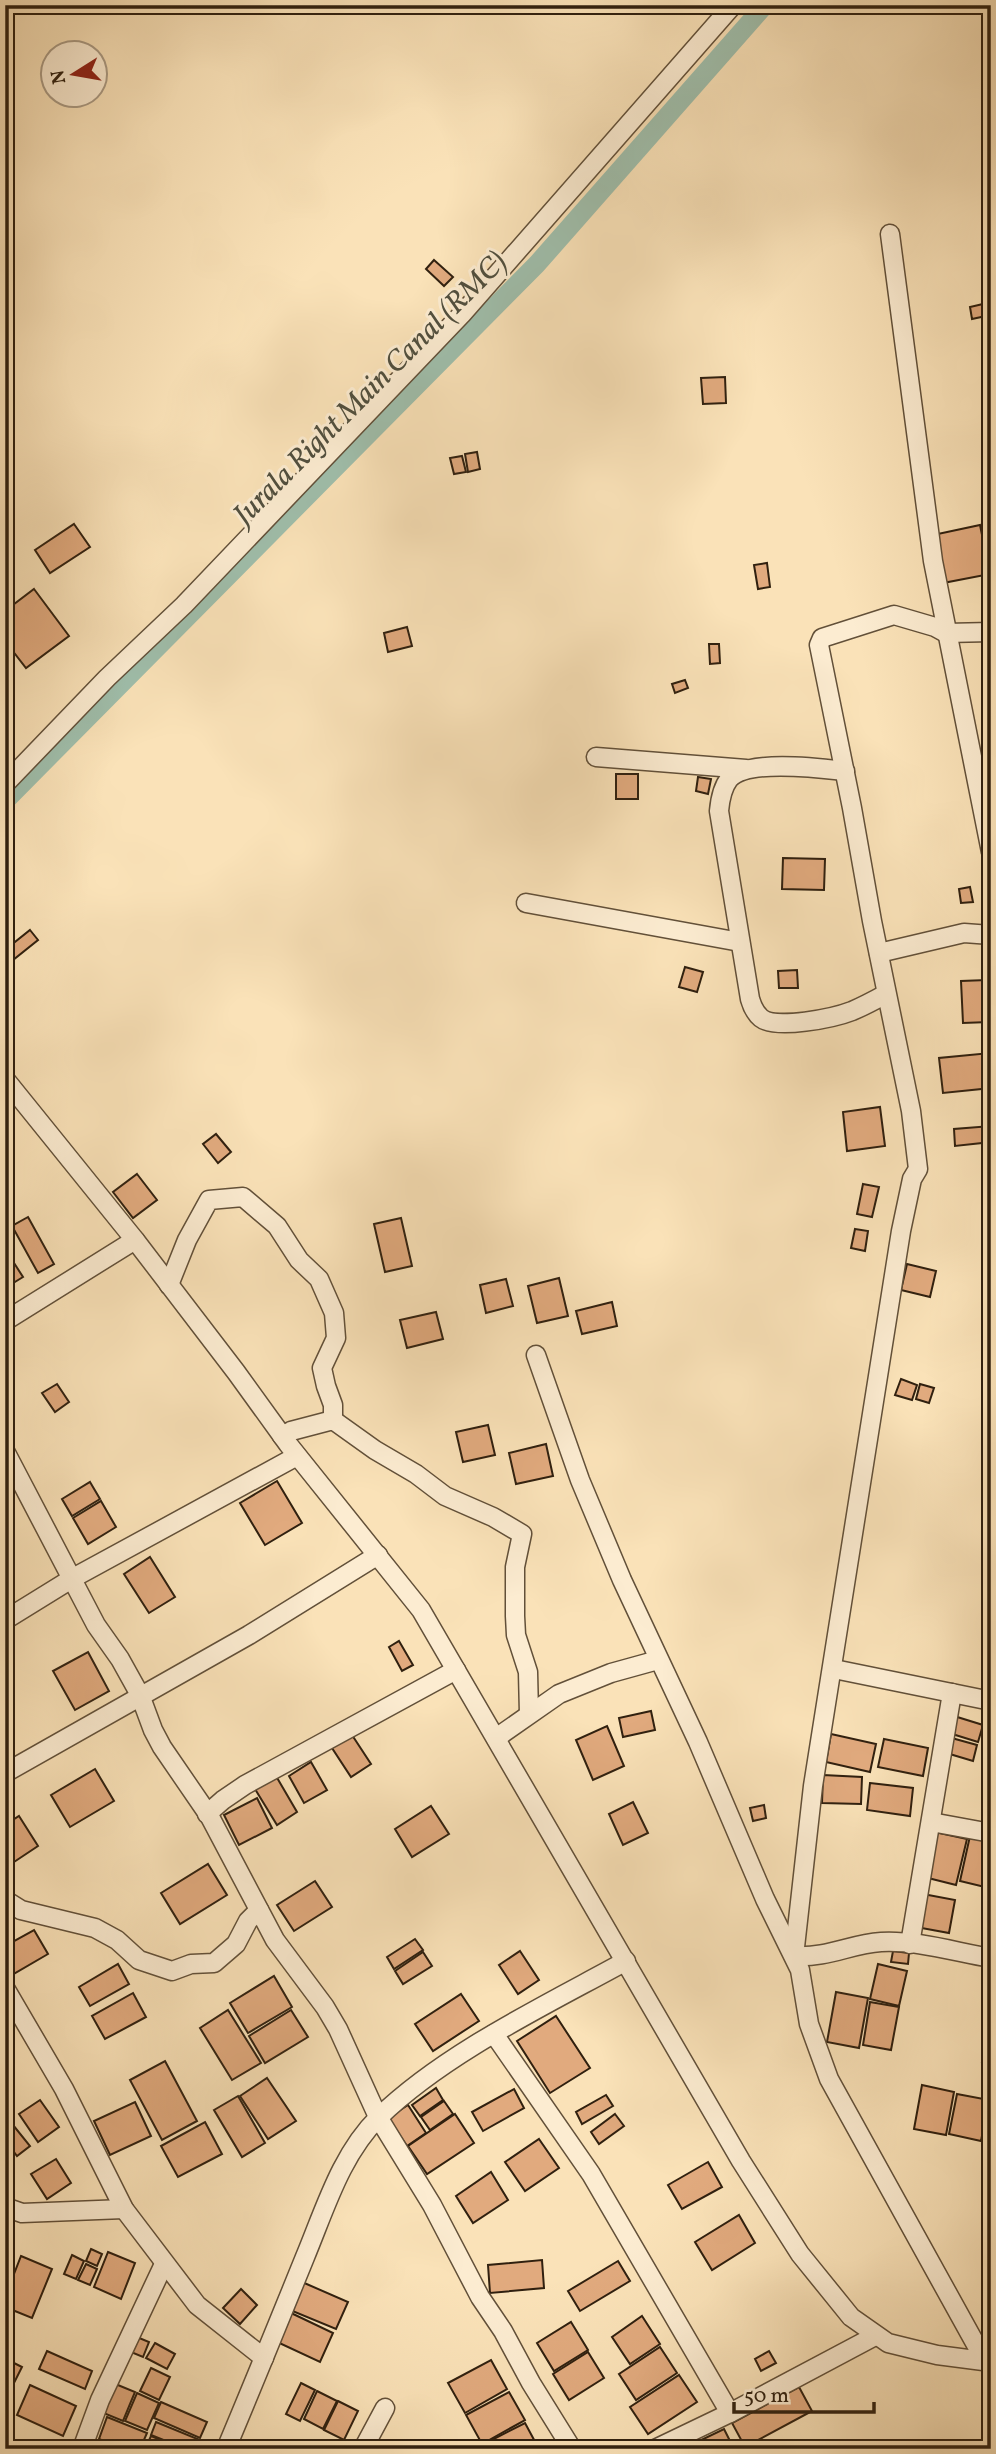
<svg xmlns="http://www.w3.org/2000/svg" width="996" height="2454" font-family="Vollkorn,serif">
<rect width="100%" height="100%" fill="#fae2b8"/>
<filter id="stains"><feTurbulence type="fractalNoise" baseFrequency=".00286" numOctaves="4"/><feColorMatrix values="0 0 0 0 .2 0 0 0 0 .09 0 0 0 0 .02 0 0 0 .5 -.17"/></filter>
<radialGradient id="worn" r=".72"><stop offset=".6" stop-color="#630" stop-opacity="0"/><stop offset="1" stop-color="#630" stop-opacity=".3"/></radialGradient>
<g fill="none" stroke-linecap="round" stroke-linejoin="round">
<polyline stroke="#9fbeab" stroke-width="19" points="5,801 537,264 765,5"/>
</g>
<g fill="#e1aa7e" stroke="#30200f" stroke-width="2">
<polygon points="434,260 453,277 444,286 426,269"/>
<polygon points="991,278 991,316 988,317 983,279"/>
<polygon points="983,304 986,316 972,319 970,307"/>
<polygon points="725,377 726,403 703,404 701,378"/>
<polygon points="477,452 480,469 468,472 465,454"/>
<polygon points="462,456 466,472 454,474 450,458"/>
<polygon points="74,524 90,547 50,573 35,550"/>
<polygon points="980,525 990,574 943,583 933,535"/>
<polygon points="767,563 770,587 758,589 754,565"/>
<polygon points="34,589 69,636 26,668 5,641 5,611"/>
<polygon points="407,627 412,646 388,652 384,633"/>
<polygon points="709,644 719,644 720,663 710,664"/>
<polygon points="685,680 688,688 675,693 672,684"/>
<rect x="616" y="774" width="22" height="25"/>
<polygon points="698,777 711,779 708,794 696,791"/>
<polygon points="783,858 825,859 824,890 782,889"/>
<polygon points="970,887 973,902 961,903 959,889"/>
<polygon points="30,930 38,940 13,960 5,950"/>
<polygon points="685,967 703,972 697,992 679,987"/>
<polygon points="797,970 798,988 779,988 778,971"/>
<polygon points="987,980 989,1022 963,1023 961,981"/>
<polygon points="990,1053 991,1088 943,1093 939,1058"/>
<polygon points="880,1107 885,1146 847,1151 843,1112"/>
<polygon points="991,1126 991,1142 955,1146 954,1129"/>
<polygon points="216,1134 231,1152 218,1163 203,1144"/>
<polygon points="137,1174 157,1200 133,1218 113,1192"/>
<polygon points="863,1184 879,1187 872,1217 857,1214"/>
<polygon points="28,1217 54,1264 38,1273 12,1226"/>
<polygon points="401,1218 412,1266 385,1272 374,1224"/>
<polygon points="855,1229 868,1231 865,1251 851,1248"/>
<polygon points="7,1252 23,1277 5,1288 5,1253"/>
<polygon points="907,1264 936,1271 930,1297 901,1290"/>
<polygon points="559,1278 568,1316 537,1323 528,1286"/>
<polygon points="506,1279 513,1306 486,1313 480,1285"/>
<polygon points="612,1302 617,1326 582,1334 576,1311"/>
<polygon points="436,1312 443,1339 407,1348 400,1320"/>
<polygon points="901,1379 917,1385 912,1400 895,1395"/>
<polygon points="57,1384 69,1402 55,1412 42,1393"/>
<polygon points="920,1384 934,1388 929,1403 916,1399"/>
<polygon points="488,1425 495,1455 463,1462 456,1432"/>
<polygon points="546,1444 553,1476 516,1484 509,1453"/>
<polygon points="277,1481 302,1523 265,1545 240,1503"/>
<polygon points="90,1482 100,1499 72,1516 62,1499"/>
<polygon points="101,1501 116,1527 88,1544 73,1518"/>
<polygon points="150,1557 175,1597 149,1613 124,1574"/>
<polygon points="399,1641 413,1665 402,1671 389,1647"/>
<polygon points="88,1652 109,1691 75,1710 53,1671"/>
<polygon points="651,1711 655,1730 623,1737 619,1718"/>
<polygon points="954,1716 983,1725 978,1742 949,1733"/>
<polygon points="607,1726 624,1766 593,1780 576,1740"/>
<polygon points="831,1734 876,1744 870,1772 826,1762"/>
<polygon points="352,1735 371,1764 351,1777 332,1748"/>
<polygon points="948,1737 977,1745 973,1761 943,1752"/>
<polygon points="884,1739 928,1748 923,1776 878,1767"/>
<polygon points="311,1762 327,1790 304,1803 289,1776"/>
<polygon points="95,1769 114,1801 70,1827 51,1795"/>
<polygon points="823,1775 862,1777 861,1804 822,1803"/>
<polygon points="276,1776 297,1812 277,1825 255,1789"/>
<polygon points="870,1783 913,1788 910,1816 867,1810"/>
<polygon points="257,1798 272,1828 239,1845 224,1815"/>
<polygon points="633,1802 648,1833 623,1845 609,1814"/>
<polygon points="764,1805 766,1818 753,1821 750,1808"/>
<polygon points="431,1806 449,1834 412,1857 395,1829"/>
<polygon points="19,1816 38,1846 5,1868 5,1825"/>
<polygon points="935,1832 967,1839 956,1885 924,1877"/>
<polygon points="970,1836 991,1841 989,1888 960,1881"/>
<polygon points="208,1864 227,1895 180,1924 161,1893"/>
<polygon points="315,1881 332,1907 294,1931 277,1905"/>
<polygon points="923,1894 955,1900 949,1933 916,1927"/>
<polygon points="34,1930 48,1954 10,1976 5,1967 5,1946"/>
<polygon points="415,1939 423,1950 394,1969 387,1957"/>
<polygon points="520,1951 539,1980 518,1994 499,1965"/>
<polygon points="893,1951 909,1953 908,1964 891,1962"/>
<polygon points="423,1952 432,1966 403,1984 395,1971"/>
<polygon points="118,1964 129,1984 90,2006 79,1987"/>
<polygon points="878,1964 907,1971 899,2006 870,1999"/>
<polygon points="274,1976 292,2007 248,2033 230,2003"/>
<polygon points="836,1992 868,1998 859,2048 827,2042"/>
<polygon points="133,1993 146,2017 105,2039 92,2016"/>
<polygon points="461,1994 479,2021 433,2051 415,2024"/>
<polygon points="870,2002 899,2007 891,2050 863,2045"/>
<polygon points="228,2010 261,2063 232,2080 200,2028"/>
<polygon points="291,2010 308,2037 265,2063 249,2036"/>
<polygon points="556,2016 590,2068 550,2093 517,2041"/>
<polygon points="987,2031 991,2032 991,2064 982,2062"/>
<polygon points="165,2061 197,2121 162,2140 130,2080"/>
<polygon points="267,2078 296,2121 268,2139 240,2096"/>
<polygon points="922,2085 954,2092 946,2135 914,2129"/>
<polygon points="436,2088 443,2100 420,2116 412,2105"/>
<polygon points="514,2089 524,2108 483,2131 472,2112"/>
<polygon points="957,2094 989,2100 981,2141 949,2134"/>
<polygon points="606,2095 613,2106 582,2124 576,2112"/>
<polygon points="238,2096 265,2143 242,2157 214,2110"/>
<polygon points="40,2100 59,2127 38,2142 19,2114"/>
<polygon points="444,2101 453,2114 430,2130 421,2117"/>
<polygon points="135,2102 151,2136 110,2155 94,2121"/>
<polygon points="408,2105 426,2133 407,2146 388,2118"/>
<polygon points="455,2114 474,2143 427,2174 408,2146"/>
<polygon points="615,2114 624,2126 599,2144 591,2132"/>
<polygon points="9,2120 30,2146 17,2156 5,2140 5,2123"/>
<polygon points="205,2122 222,2154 178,2177 161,2146"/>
<polygon points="539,2139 559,2168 525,2191 505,2162"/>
<polygon points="56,2159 71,2183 47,2199 31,2174"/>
<polygon points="708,2162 722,2187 682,2209 668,2185"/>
<polygon points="491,2172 508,2200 473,2223 456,2196"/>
<polygon points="739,2215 755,2243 712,2270 695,2242"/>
<polygon points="91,2249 102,2254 97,2266 86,2261"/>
<polygon points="108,2252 135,2263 121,2299 94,2287"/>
<polygon points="72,2255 84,2261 76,2279 64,2274"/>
<polygon points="21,2256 52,2269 32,2318 5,2307 5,2297"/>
<polygon points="542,2260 544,2288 490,2293 488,2265"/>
<polygon points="618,2261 630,2281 580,2311 568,2291"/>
<polygon points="86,2264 97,2269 90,2285 78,2280"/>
<polygon points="302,2282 348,2302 336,2329 290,2310"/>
<polygon points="241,2289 257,2305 240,2324 223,2308"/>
<polygon points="289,2312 333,2333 320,2362 275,2341"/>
<polygon points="642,2316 660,2344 630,2364 612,2337"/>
<polygon points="571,2322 588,2350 554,2371 537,2343"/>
<polygon points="132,2335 149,2342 143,2357 126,2350"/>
<polygon points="155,2343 175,2354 167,2369 146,2358"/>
<polygon points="660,2347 677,2373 636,2400 619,2374"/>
<polygon points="47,2351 92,2371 85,2389 39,2369"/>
<polygon points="769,2351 776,2363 761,2371 755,2359"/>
<polygon points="588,2352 604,2378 569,2400 553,2374"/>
<polygon points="6,2359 22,2367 9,2393 5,2391"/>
<polygon points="491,2360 507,2389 465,2413 448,2383"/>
<polygon points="151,2368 170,2377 159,2400 140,2391"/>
<polygon points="679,2375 697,2402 648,2434 630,2407"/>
<polygon points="113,2383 135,2392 123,2421 101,2412"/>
<polygon points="301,2383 315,2390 300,2421 286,2414"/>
<polygon points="30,2385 76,2406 63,2436 17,2415"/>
<polygon points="799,2387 812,2411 745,2447 732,2423"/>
<polygon points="317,2391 337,2401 323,2429 304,2419"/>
<polygon points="509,2392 525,2420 482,2444 466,2415"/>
<polygon points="137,2393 159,2403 147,2430 125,2421"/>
<polygon points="338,2401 358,2411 344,2440 324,2430"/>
<polygon points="161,2402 207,2422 200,2438 154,2418"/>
<polygon points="107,2417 147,2433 140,2449 101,2449 104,2441 99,2439"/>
<polygon points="156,2422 200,2440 197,2449 186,2449 151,2435"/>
<polygon points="525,2423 539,2449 484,2449 482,2445"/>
<polygon points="724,2429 734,2449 700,2449 697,2442"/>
<polygon points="151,2436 183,2449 145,2449"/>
</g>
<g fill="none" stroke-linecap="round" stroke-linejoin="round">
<g stroke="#625039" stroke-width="21">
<g id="minor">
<polyline points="890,234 933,561 991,852"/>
<path d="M 991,632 L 946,633 L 935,627 L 894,615 L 822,638 L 819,645 L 852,808 L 872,921 L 911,1111 L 918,1169 L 912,1179 L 901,1231 L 813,1786 L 794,1956 C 829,1958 850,1944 881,1942 C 917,1940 955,1952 991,1958"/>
<polyline points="596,757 746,769"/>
<path d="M 845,771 C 819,768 747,759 729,779 C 722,788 720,800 719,811 L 750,999 C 752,1006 755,1013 761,1018 C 776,1030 834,1018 852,1011 C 864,1006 875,1000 886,994"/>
<polyline points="5,784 107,678 184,605 462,314 733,5"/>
<polyline points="526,903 740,942"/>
<polyline points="879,953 964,933 991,935"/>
<polyline points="5,1079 135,1240 236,1372 288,1444 421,1610 741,2161 800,2254 851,2317 888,2343 937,2355 991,2362"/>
<polyline points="169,1285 187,1240 209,1200 243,1197 277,1226 299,1260 319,1279 334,1313 336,1338 322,1368 326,1386 333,1405 333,1420"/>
<polyline points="5,1321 135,1240"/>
<polyline points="536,1355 580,1480 622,1580 698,1742 765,1899 800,1970 809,2024 829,2079 985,2361"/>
<polyline points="282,1436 291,1431 333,1420 375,1450 416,1474 445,1496 493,1517 522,1534 515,1567 515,1616 516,1635 528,1672 529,1714"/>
<polyline points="5,1451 96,1625 120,1659 140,1695 153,1730 162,1747 210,1817 275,1940 325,2007 338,2029 378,2117 432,2205 480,2297 503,2331 531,2383 572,2449"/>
<polyline points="5,1620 73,1578 297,1456"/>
<polyline points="834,1669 991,1701"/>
<polyline points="496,1738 559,1694 611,1673 658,1660"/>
<polyline points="5,1773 249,1635 378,1555"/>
<polyline points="207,1814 223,1800 245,1785 456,1670"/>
<polyline points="931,1822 991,1833"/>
<polyline points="5,1900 21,1910 95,1928 117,1940 139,1960 172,1971 191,1964 214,1963 236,1944 248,1921 259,1910"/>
<polyline points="910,1944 952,1693"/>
<polyline points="5,1988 64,2089 124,2209 197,2305 264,2358"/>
<polyline points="494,2034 591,2174 730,2413"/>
<polyline points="5,2207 22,2213 124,2209"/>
<polyline points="82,2449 100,2400 164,2264"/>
<path d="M 226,2449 C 253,2385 279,2321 305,2257 C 325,2209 341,2154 379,2117 C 445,2053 546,2005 626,1961"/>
<polyline points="363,2449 385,2408"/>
<polyline points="655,2449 730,2413 875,2336"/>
</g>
</g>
<use href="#minor" stroke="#fcecd1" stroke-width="18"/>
</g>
<g text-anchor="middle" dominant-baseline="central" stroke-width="6" stroke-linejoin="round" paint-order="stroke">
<g font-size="30" font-style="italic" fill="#514f3e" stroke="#fcecd1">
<text transform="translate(371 389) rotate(-45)">Jurala Right Main Canal (RMC)</text>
</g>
</g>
<rect width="996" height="2454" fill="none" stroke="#fae2b8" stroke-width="28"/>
<rect x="7" y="7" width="982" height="2440" fill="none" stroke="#30200f" stroke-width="3.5"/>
<rect x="14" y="14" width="968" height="2426" fill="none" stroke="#30200f" stroke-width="2"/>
<g transform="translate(74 74) rotate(259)"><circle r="33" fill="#fcecd1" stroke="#aa9a83" stroke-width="2"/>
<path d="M0-5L12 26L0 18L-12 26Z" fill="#8f2418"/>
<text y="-10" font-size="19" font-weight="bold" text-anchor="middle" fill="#30200f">N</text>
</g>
<path d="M734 2402v10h140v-10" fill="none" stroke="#30200f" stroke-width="3.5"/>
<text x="744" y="2402" font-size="21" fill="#30200f" stroke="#fcecd1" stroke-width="5" paint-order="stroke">50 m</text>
<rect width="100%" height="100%" filter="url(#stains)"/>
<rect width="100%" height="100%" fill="url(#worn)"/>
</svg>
